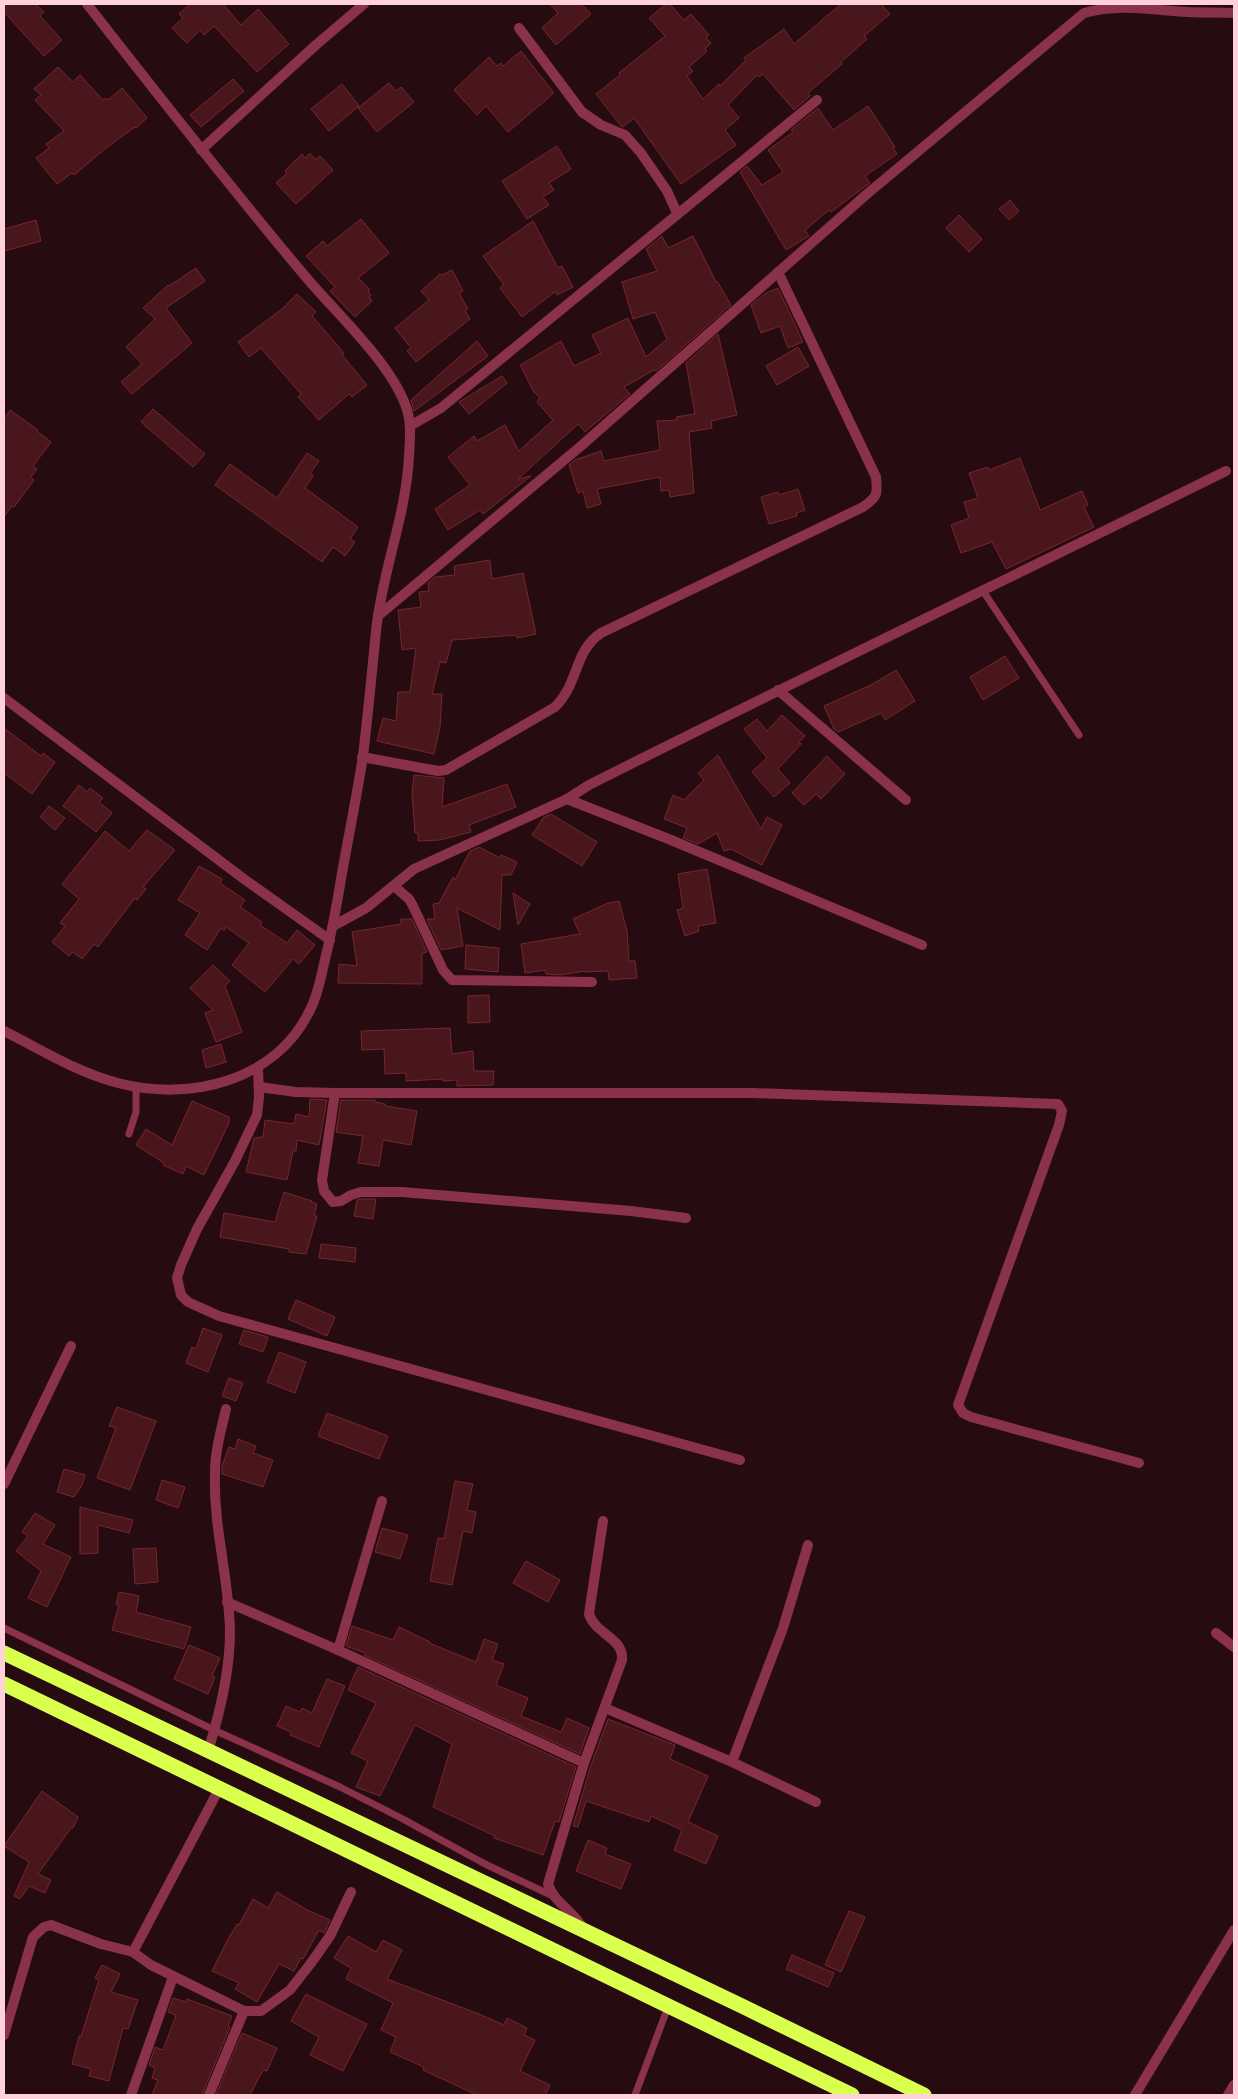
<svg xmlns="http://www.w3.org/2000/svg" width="1238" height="2099" font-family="Manrope,sans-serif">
<rect width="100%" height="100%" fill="#260c10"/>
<g fill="#49161c" stroke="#78252f">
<polygon points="4,4 35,4 44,12 40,16 62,40 44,56 4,12"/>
<polygon points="190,4 223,4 241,25 258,9 289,44 257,72 214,26 204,35 200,30 187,43 172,28 183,18 179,14"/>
<polygon points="550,4 581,4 591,14 556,45 542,28 558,13"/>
<polygon points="666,4 670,4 684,20 691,14 709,35 706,38 711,43 705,49 707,51 689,67 693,71 687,76 703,99 719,84 720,86 746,60 744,58 784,29 794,44 841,4 881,4 890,14 864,36 867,39 841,62 842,64 808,93 810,96 794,110 763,74 759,77 757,75 728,105 739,118 725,130 736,145 681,184 634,118 623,127 621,126 596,94 620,75 619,73 665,36 649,18"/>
<polygon points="521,51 554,93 508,132 486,106 477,115 454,90 489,57 497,66 501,63 503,66"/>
<polygon points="58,67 73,82 80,75 103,100 106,98 108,100 122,88 147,118 136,128 135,127 106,148 74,175 72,173 57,184 36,158 49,148 46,144 64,131 35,100 41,95 34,89"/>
<polygon points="233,79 244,91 201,127 190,115"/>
<polygon points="389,83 396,91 401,87 414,102 377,132 358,108"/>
<polygon points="342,84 359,106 329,131 311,109"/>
<polygon points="868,106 895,147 893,148 897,154 865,176 870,183 831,212 829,210 805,230 809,236 786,250 740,172 747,166 762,185 783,172 768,150 793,132 791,130 818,108 833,130"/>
<polygon points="557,146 571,169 549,183 554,190 543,197 549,205 527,219 502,181"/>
<polygon points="310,153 315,160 320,156 333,170 296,204 276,183 287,173 285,171 302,154 305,158"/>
<polygon points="1010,200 1019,211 1009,220 999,209"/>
<polygon points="959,215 982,239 969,252 946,228"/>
<polygon points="361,219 389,253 358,278 370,290 368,292 371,295 369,297 372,301 355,317 330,291 335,287 306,256 323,241 327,246"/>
<polygon points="36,220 41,241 4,251 4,229"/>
<polygon points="533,221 558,268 562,266 573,287 557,295 556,291 522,317 500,288 504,285 483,256"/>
<polygon points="662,236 668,248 693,236 716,282 717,281 731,305 656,371 654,370 624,387 630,394 585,432 578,424 518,479 531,476 483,514 480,510 448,530 435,509 470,485 448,457 474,436 477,441 505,425 519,451 553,420 537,402 540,398 534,392 520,365 561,341 574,366 601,353 592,335 628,318 646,357 667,339 655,312 633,319 622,282 657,271 646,249"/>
<polygon points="196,268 205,281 166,308 192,343 132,394 121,382 142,364 126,347 155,319 143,308 168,285 169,286"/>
<polygon points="452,270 463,291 459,293 468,309 465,311 470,319 416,362 407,351 411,348 395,328 429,300 421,291 440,274 442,275"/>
<polygon points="778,288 803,342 788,348 780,326 761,333 751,305 766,293"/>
<polygon points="297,294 316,312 312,316 344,353 342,355 367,385 352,397 349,394 319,420 298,397 301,394 261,348 249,357 238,342 282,309"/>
<polygon points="718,334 737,415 711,421 712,428 689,432 694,493 670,497 669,490 661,491 660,477 597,489 601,504 587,508 583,491 578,493 569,465 575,460 601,451 604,461 660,450 657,421 677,420 676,417 695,414 686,363"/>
<polygon points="477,341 488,356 414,411 411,400"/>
<polygon points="798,347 809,366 777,385 766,366"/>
<polygon points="502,376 507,383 469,414 459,402"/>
<polygon points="153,409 205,454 193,467 141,422"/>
<polygon points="10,410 38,430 37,431 51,442 33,466 37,469 31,477 34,480 14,507 12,506 4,517 4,419"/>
<polygon points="307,453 319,461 310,474 313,476 305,488 358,527 350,539 355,542 345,556 333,547 322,562 215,485 230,464 277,498"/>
<polygon points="1020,458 1040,510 1082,491 1088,505 1084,507 1094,527 1006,569 992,542 961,553 951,525 969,518 964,502 978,498 969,473 988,467 989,470"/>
<polygon points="798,489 805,510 796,513 797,516 769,524 761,497 778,492 779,495"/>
<polygon points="490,560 492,579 523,573 536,634 517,638 516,635 452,640 446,663 440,662 432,694 442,694 440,727 434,754 377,741 383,718 396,721 398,692 410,692 416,648 402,650 398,610 421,607 419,592 429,591 428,583 435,577 455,575 454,566"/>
<polygon points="1005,656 1019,678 983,700 970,677"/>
<polygon points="896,670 915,701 885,720 881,713 838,732 834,729 824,706 871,685"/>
<polygon points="782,715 805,736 799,742 801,744 778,769 790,783 774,797 752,772 767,758 744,729 757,719 767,731"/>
<polygon points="4,728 41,756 43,753 55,762 32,794 4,773"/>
<polygon points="718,755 761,829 767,817 782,825 762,865 731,849 724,851 717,833 698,844 683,838 687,828 664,819 673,795 684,800 704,780 698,773"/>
<polygon points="827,756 845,774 821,799 816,794 804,805 792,793"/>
<polygon points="414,775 444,778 442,807 507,784 516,807 469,825 471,832 440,840 418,841 418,833 415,833 412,794"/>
<polygon points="79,785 87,792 90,788 103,798 99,802 112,813 96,832 63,806"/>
<polygon points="49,806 65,818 55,830 40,817"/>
<polygon points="551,814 597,842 582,866 532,835 544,817"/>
<polygon points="147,830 175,850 143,887 146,889 137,900 135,898 98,947 94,944 82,959 73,952 69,956 52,942 65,926 60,923 79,899 62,884 105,831 129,851"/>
<polygon points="479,847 500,858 501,855 517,862 511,875 502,875 500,930 457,908 463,946 441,950 427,919 435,919 433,904 439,903 453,877 455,880 470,851"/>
<polygon points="199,866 222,879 220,883 245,900 240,907 262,922 260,925 287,943 297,930 315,945 299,964 293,959 265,992 232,965 249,943 226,927 224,931 221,928 207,950 185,935 200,913 178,900"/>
<polygon points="707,869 716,923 698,926 699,931 685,936 677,910 683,908 678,874"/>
<polygon points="513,893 530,904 518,925"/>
<polygon points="619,901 627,931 629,961 635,961 637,978 609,980 608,971 585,972 585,971 561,975 546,974 545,970 525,973 521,944 580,934 573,919 608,903"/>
<polygon points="401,919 412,919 427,952 422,953 422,984 338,983 339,964 357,966 352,932 401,924"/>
<polygon points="466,945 499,948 498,972 465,969"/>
<polygon points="213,965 230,981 225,986 242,1032 216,1042 205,1013 213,1010 190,988"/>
<polygon points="489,995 490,1022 468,1023 468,996"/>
<polygon points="450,1028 452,1054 473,1051 474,1071 494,1071 493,1085 457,1086 457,1080 443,1081 443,1079 406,1081 406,1073 385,1074 384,1049 362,1050 361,1031"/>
<polygon points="221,1044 226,1062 206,1068 202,1050"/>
<polygon points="310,1099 327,1100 319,1145 297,1140 296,1151 293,1151 287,1180 246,1172 254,1138 263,1137 265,1120 294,1124 296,1114 309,1117"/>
<polygon points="341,1100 375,1100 375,1102 385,1104 385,1106 417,1111 411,1145 383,1140 379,1166 358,1163 363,1136 336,1132"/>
<polygon points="192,1101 229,1117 229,1123 204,1175 186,1166 183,1174 163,1165 164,1163 136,1145 146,1129 172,1145"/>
<polygon points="284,1192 312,1201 311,1202 317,1204 314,1216 317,1216 306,1254 289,1252 289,1249 220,1237 224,1213 275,1222"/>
<polygon points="362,1199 376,1199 373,1219 354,1216 357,1200"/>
<polygon points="321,1244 356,1248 355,1262 319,1258"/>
<polygon points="296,1300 335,1317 327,1336 288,1319"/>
<polygon points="203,1328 222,1335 208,1372 186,1363 192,1347 196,1349"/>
<polygon points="244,1330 268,1337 263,1352 239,1344"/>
<polygon points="279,1352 306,1362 295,1393 267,1382"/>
<polygon points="229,1378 243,1383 236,1401 222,1396"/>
<polygon points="117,1407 156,1421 130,1490 97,1478 116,1428 109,1426"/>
<polygon points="327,1413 388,1436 379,1459 318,1436"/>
<polygon points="238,1439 256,1446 253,1453 273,1460 263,1487 222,1474 222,1466 229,1447 235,1449"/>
<polygon points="64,1469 85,1475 82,1485 74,1497 57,1492"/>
<polygon points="162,1480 185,1487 178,1508 156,1500"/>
<polygon points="455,1481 473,1484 467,1510 476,1512 472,1533 463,1531 452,1585 430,1581 438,1538 444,1539"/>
<polygon points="80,1507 133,1520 129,1533 98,1525 98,1553 80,1554"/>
<polygon points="35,1513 55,1525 43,1544 71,1557 47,1607 28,1598 41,1571 16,1551 28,1536 22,1532"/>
<polygon points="382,1528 408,1535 400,1559 375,1552"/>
<polygon points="156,1548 158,1582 135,1584 133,1549"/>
<polygon points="526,1561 560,1580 548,1602 513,1583"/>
<polygon points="119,1592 139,1596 136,1612 191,1627 184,1649 112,1630 119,1605 116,1605"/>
<polygon points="352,1626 393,1640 399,1627 430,1642 429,1643 476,1662 484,1639 498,1644 492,1660 504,1664 496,1685 528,1698 521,1716 561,1732 567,1718 589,1728 580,1754 364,1655 365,1653 346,1646"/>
<polygon points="189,1645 220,1658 212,1676 215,1677 208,1694 174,1679"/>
<polygon points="358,1667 576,1767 559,1822 555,1821 543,1855 494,1838 495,1836 433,1807 452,1744 415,1725 380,1796 356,1787 368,1761 351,1753 376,1703 348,1690"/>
<polygon points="327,1679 345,1686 319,1747 290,1735 291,1732 277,1726 286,1706 300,1712 302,1708 312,1713"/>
<polygon points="608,1719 675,1745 670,1759 708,1776 688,1822 718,1836 706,1864 674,1850 682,1830 651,1816 649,1822 586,1801 578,1827 573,1826 591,1765"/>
<polygon points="42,1791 78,1817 73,1828 71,1828 38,1874 51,1880 45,1893 29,1886 20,1899 14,1896 29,1862 4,1846"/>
<polygon points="588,1840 607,1848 605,1854 631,1864 621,1889 576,1871"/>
<polygon points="277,1892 307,1910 330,1920 324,1933 319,1930 303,1959 301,1958 294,1971 279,1964 257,2002 235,1989 239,1983 212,1971 228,1939 237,1924 239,1925 253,1899 268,1908"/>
<polygon points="849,1911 865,1917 841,1972 825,1965"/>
<polygon points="348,1936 376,1952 383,1940 402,1950 387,1979 479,2014 504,2025 507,2018 527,2028 524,2035 535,2040 520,2071 550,2085 545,2095 477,2095 423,2070 424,2067 390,2052 396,2037 381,2030 393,2003 346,1979 351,1968 334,1958"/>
<polygon points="792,1955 834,1973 828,1987 786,1969"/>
<polygon points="102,1965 120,1974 111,1992 138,2000 128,2029 123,2028 109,2081 89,2076 91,2069 72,2064 79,2036 81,2036 99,1980 95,1978"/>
<polygon points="306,1994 367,2024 343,2071 310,2055 319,2037 291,2021"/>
<polygon points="173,1998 186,2002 187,1999 232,2016 228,2026 230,2027 202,2095 152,2095 158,2080 152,2078 155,2068 149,2065 155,2047 163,2050 176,2015 168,2012"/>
<polygon points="242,2033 277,2048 267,2071 263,2070 250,2095 216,2095"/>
</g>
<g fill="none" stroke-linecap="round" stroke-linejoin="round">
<g stroke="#8a324a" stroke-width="7">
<polyline points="983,591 1079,735"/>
<polyline points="129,1134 136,1112 136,1087"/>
<polyline points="4,1628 214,1730 340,1787 401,1818 485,1864 555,1897"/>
<polyline points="635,2095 668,2007"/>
</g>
<g stroke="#8a324a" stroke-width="10">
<polyline points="519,28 582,112 601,125 625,135 641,153 667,191 677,213"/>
<polyline points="201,150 317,44 364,4"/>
<polyline points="410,426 441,408 817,100"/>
<path d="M 378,616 L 581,446 L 867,194 L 1084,13 C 1120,3 1151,10 1188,12 C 1203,13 1219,12 1234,13"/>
<polyline points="778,690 906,800"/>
<polyline points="4,698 244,879 330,940"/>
<path d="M 362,757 L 438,771 L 446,770 L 555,707 C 580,682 573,652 601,633 L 863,507 C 877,497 878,495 876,477 L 778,272"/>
<polyline points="567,799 671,840 922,945"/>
<polyline points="394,886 409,899 413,906 443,970 452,980 592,982"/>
<path d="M 333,926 L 366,908 L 414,869 L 567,799 L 589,785 C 801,678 1014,576 1226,471"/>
<path d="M 4,1031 C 40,1049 78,1073 118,1083 C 190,1102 276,1081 310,1010 C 317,997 320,982 323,968 C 331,936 337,905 342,873 C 349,834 357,795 363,756 C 368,714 372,672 376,631 C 382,571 406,517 409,456 C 410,438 412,421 405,404 C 388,360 336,313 305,276 C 230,187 158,95 87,4"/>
<polyline points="258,1068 259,1097 257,1115 235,1161 197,1229 181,1265 177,1278 181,1295 188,1302 219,1316 740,1460"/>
<polyline points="259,1087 296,1092 335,1093 753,1093 1058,1104 1062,1111 1059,1125 958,1405 963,1413 971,1417 1139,1463"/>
<polyline points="335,1093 322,1180 324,1191 333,1202 341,1201 351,1195 361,1192 402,1192 631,1211 686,1218"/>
<polyline points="4,1484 71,1346"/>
<polyline points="227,1602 338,1650 584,1763"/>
<polyline points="1216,1633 1234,1647"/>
<polyline points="338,1650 382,1501"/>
<polyline points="605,1708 732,1762 816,1802"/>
<path d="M 208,1751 C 220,1713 230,1670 230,1631 C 229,1578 213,1526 215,1473 C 215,1451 221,1430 226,1409"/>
<polyline points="732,1762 783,1628 808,1545"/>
<polyline points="219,1789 133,1952 151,1965 244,2011 261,2011 290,1990 311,1963 330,1936 351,1892"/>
<path d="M 584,1930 C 575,1912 554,1903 548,1884 L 584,1763 L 622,1660 C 624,1638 595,1634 589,1614 L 603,1521"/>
<polyline points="4,2035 33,1937 44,1927 51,1925 101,1944 133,1952"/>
<polyline points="131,2095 173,1977"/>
<polyline points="209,2095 244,2011"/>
<polyline points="1135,2095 1234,1930"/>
<polyline points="1228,2095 1234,2085"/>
</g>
<g stroke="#daff4c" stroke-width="15">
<polyline points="4,1653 744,2007 924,2095"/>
<polyline points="4,1684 852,2095"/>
</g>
</g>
<rect width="1238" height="2099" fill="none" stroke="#ffd1da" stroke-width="10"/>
</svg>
